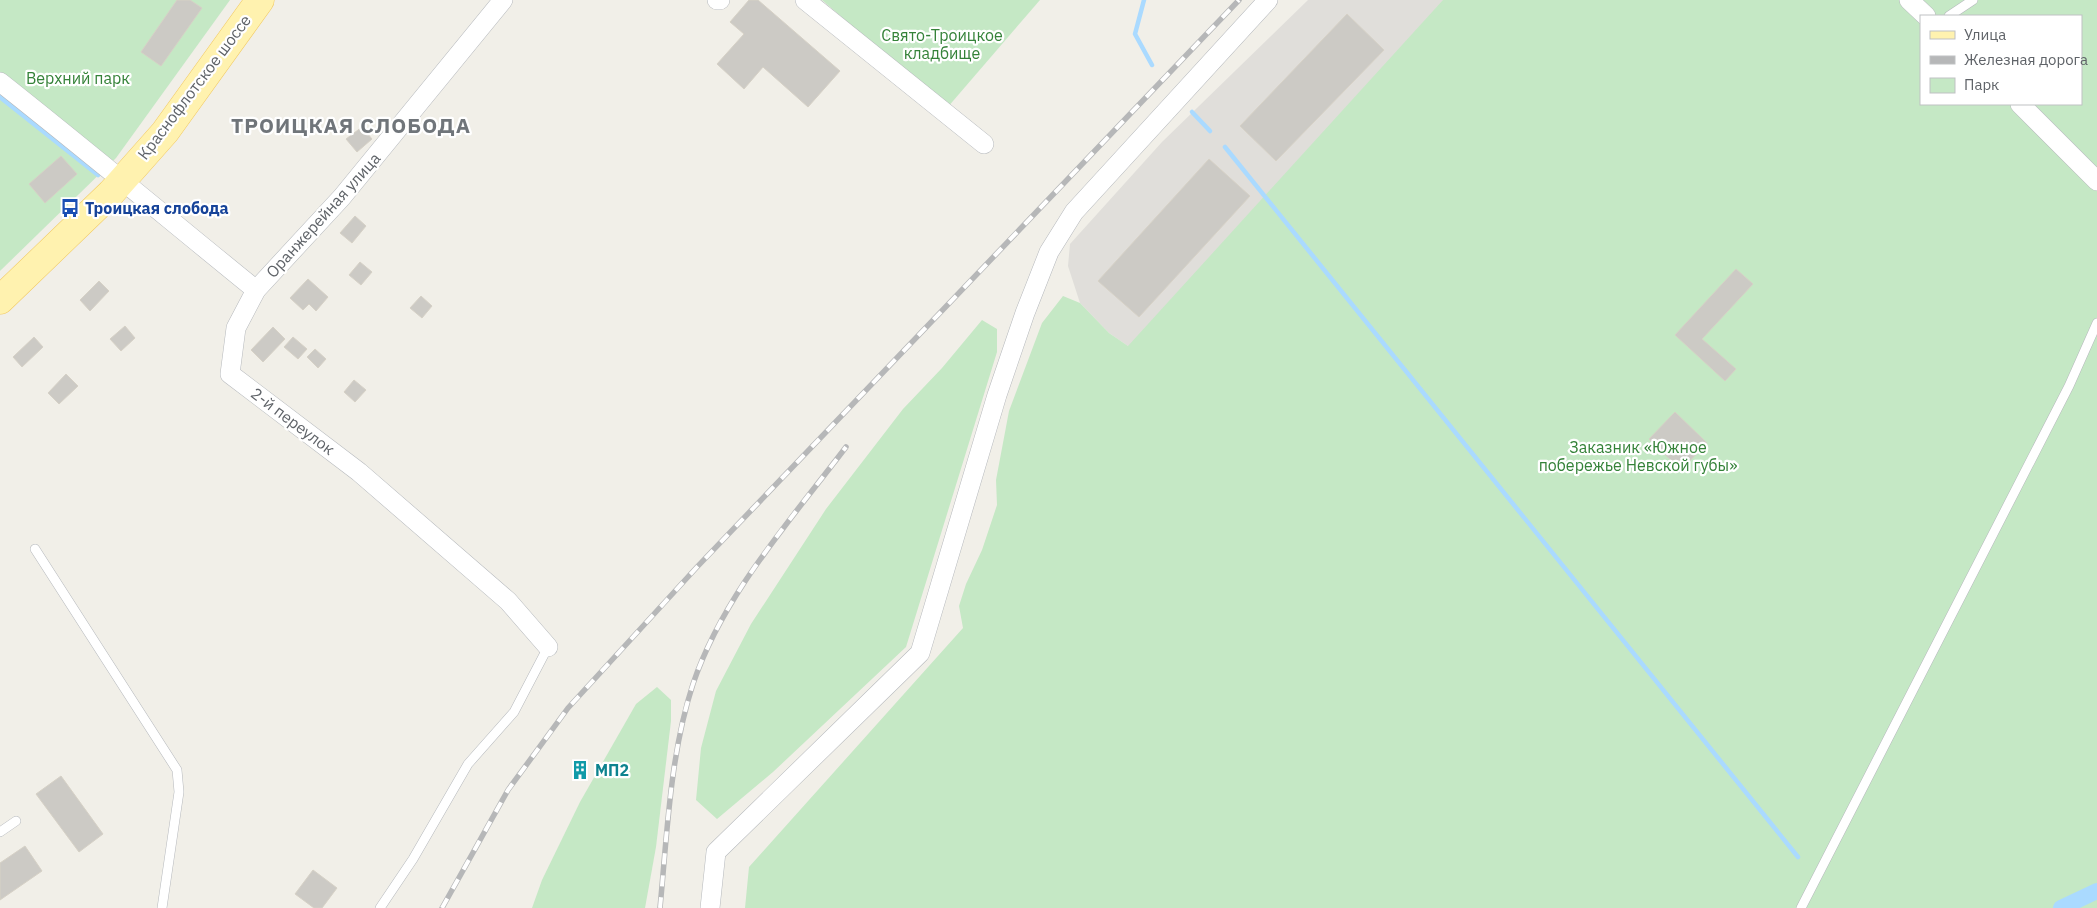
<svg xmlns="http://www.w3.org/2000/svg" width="2097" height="908" font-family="'IBM Plex Sans',sans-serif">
<rect width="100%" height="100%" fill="#f1efe8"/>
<polygon fill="#e0deda" points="1308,0 1499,0 1163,370 1109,333 1080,303 1068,266 1070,244 1162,142"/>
<g fill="#c5e8c5" fill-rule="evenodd">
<polygon points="0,0 230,0 116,158 0,271"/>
<polygon points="822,0 1040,0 947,108"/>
<path d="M 1443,0 L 2097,0 L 2097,908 L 745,908 L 749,867 L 963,628 L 959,606 L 966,584 L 982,550 L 997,505 L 996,480 L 1009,411 L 1042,323 L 1063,296 L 1080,303 L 1109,333 L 1128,346 ZM 1921,16 L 2081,16 L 2081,104 L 1921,104 Z"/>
<polygon points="982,320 997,329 997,352 906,647 773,772 717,819 696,800 701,748 716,691 751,624 826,509 903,409 942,368"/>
<polygon points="657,687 671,700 671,721 656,847 645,908 532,908 542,880 580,802 636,704"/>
</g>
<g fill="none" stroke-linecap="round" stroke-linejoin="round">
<g stroke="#aadaff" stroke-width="4.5">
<polyline points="1144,0 1135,34 1152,65"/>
<polyline points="0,97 98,175"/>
<polyline points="1192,112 1210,131"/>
<polyline points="1225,147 1798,857"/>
</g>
<polyline stroke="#aadaff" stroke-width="16" points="2061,908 2097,891"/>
</g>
<g fill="#cccac5" stroke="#d6d1c6">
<polygon points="177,0 190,0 202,8 161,66 141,52"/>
<polygon points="749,0 758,0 840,71 808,107 763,67 744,89 717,64 744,34 730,22"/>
<polygon points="1347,14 1384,50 1276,161 1240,126"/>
<polygon points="362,127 372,139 357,152 346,139"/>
<polygon points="61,156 77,174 45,203 29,184"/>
<polygon points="1209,159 1250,196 1139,317 1098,281"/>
<polygon points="355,216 366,226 352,243 340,233"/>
<polygon points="360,262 372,272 361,285 349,275"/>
<polygon points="1736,269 1753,284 1702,339 1736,369 1725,381 1675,335"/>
<polygon points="308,279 328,297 316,311 309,304 303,310 290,298"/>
<polygon points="99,281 109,291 90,311 80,300"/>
<polygon points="421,296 432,306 422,318 410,308"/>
<polygon points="125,326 135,338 121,351 110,339"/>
<polygon points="273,327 285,339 263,362 251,350"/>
<polygon points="34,337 43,347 22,367 13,357"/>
<polygon points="293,337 307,349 298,359 284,347"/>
<polygon points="315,349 326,359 318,368 307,357"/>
<polygon points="66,374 78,386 59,404 48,393"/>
<polygon points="354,380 366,390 355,402 344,392"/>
<polygon points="1675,412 1707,443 1681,470 1649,439"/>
<polygon points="61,776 103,834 79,852 36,794"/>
<polygon points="25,846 42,871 0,900 0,863"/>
<polygon points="313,870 337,888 322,908 314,908 295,894"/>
</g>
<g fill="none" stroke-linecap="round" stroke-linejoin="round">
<g stroke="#b5b8bc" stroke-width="10">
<g id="lane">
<polyline points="1949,16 1973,0"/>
<polyline points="35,549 177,770 179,792 162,908"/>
<polyline points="0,832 16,821"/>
<polyline points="380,908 413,859 468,764 514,712 548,647"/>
<polyline points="1801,908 2069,386 2097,323"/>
</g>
</g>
<g stroke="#b5b8bc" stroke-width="20">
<g id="street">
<polyline points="503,0 342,197 256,290 236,328 230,374 359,472 508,601 548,647"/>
<polyline points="717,0 720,0"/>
<polyline points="805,0 984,144"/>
<polyline points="1909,0 1926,16"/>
<path d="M 0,82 C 86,150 171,221 256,290"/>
<polyline points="2020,104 2097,181"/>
<polyline points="710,908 716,852 920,653 997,395 1025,313 1049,252 1074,212 1268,0"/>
</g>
</g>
<g stroke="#f2c960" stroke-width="29">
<polyline id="primary" points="0,300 111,193 165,132 260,0"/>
</g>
<use href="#lane" stroke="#fff" stroke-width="9"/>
<use href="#street" stroke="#fff" stroke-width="19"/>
<use href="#primary" stroke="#fff2af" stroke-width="28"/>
<g stroke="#b6b7b8" stroke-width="5.5">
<g id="rail">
<polyline points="442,908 508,790 568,708 697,567 1239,0"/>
<path d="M 660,908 C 667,835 670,754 693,684 C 723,595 790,521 846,447"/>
</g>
</g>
<use href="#rail" stroke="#fff" stroke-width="4" stroke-dasharray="11" stroke-linecap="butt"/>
</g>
<defs>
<g id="bus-bare" transform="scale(1.5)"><path d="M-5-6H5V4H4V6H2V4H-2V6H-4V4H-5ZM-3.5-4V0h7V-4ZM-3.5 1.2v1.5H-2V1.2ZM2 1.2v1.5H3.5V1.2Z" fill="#1a4fb4" stroke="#fff" stroke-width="2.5" paint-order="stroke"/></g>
<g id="building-bare" transform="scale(1.5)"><path d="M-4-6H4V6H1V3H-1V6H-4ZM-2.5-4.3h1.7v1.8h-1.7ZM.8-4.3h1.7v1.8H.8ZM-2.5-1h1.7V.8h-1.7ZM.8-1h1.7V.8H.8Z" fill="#0f9aa8" stroke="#fff" stroke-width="2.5" paint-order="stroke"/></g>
</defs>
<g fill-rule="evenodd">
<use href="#bus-bare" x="70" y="208"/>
<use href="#building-bare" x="580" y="770"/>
</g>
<g text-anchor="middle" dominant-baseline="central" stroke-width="4.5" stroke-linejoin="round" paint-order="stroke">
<g font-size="16" fill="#348238" stroke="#fff">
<text x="942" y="35">Свято-Троицкое<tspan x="942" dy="18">кладбище</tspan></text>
<text x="78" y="78">Верхний парк</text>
<text x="1638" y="447">Заказник «Южное<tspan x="1638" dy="18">побережье Невской губы»</tspan></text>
</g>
<g font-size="16" fill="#5f6368" stroke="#fff">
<text transform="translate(194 87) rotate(-53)">Краснофлотское шоссе</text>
<text transform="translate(323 215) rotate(-48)">Оранжерейная улица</text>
<text transform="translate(293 421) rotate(37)">2-й переулок</text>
</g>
<g font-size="16" font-weight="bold" fill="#164399" stroke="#fff" text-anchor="start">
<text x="85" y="208">Троицкая слобода</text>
</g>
<g font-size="16" font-weight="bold" fill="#0d838f" stroke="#fff" text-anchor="start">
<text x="595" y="770">МП2</text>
</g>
<g font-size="21" font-weight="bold" letter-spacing="1" fill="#70757a" stroke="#fff">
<text x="351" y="125">ТРОИЦКАЯ СЛОБОДА</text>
</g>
</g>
<rect x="1920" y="15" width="162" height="90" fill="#ffffff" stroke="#bfc1c3"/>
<rect x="1930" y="31" width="25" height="8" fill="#fff2af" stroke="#bfc1c3"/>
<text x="1964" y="40" font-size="15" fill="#5f6368">Улица</text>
<rect x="1930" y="56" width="25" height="8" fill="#b6b7b8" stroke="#bfc1c3"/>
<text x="1964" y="65" font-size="15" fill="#5f6368">Железная дорога</text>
<rect x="1930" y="78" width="25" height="15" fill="#c5e8c5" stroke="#bfc1c3"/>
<text x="1964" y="90" font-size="15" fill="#5f6368">Парк</text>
</svg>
